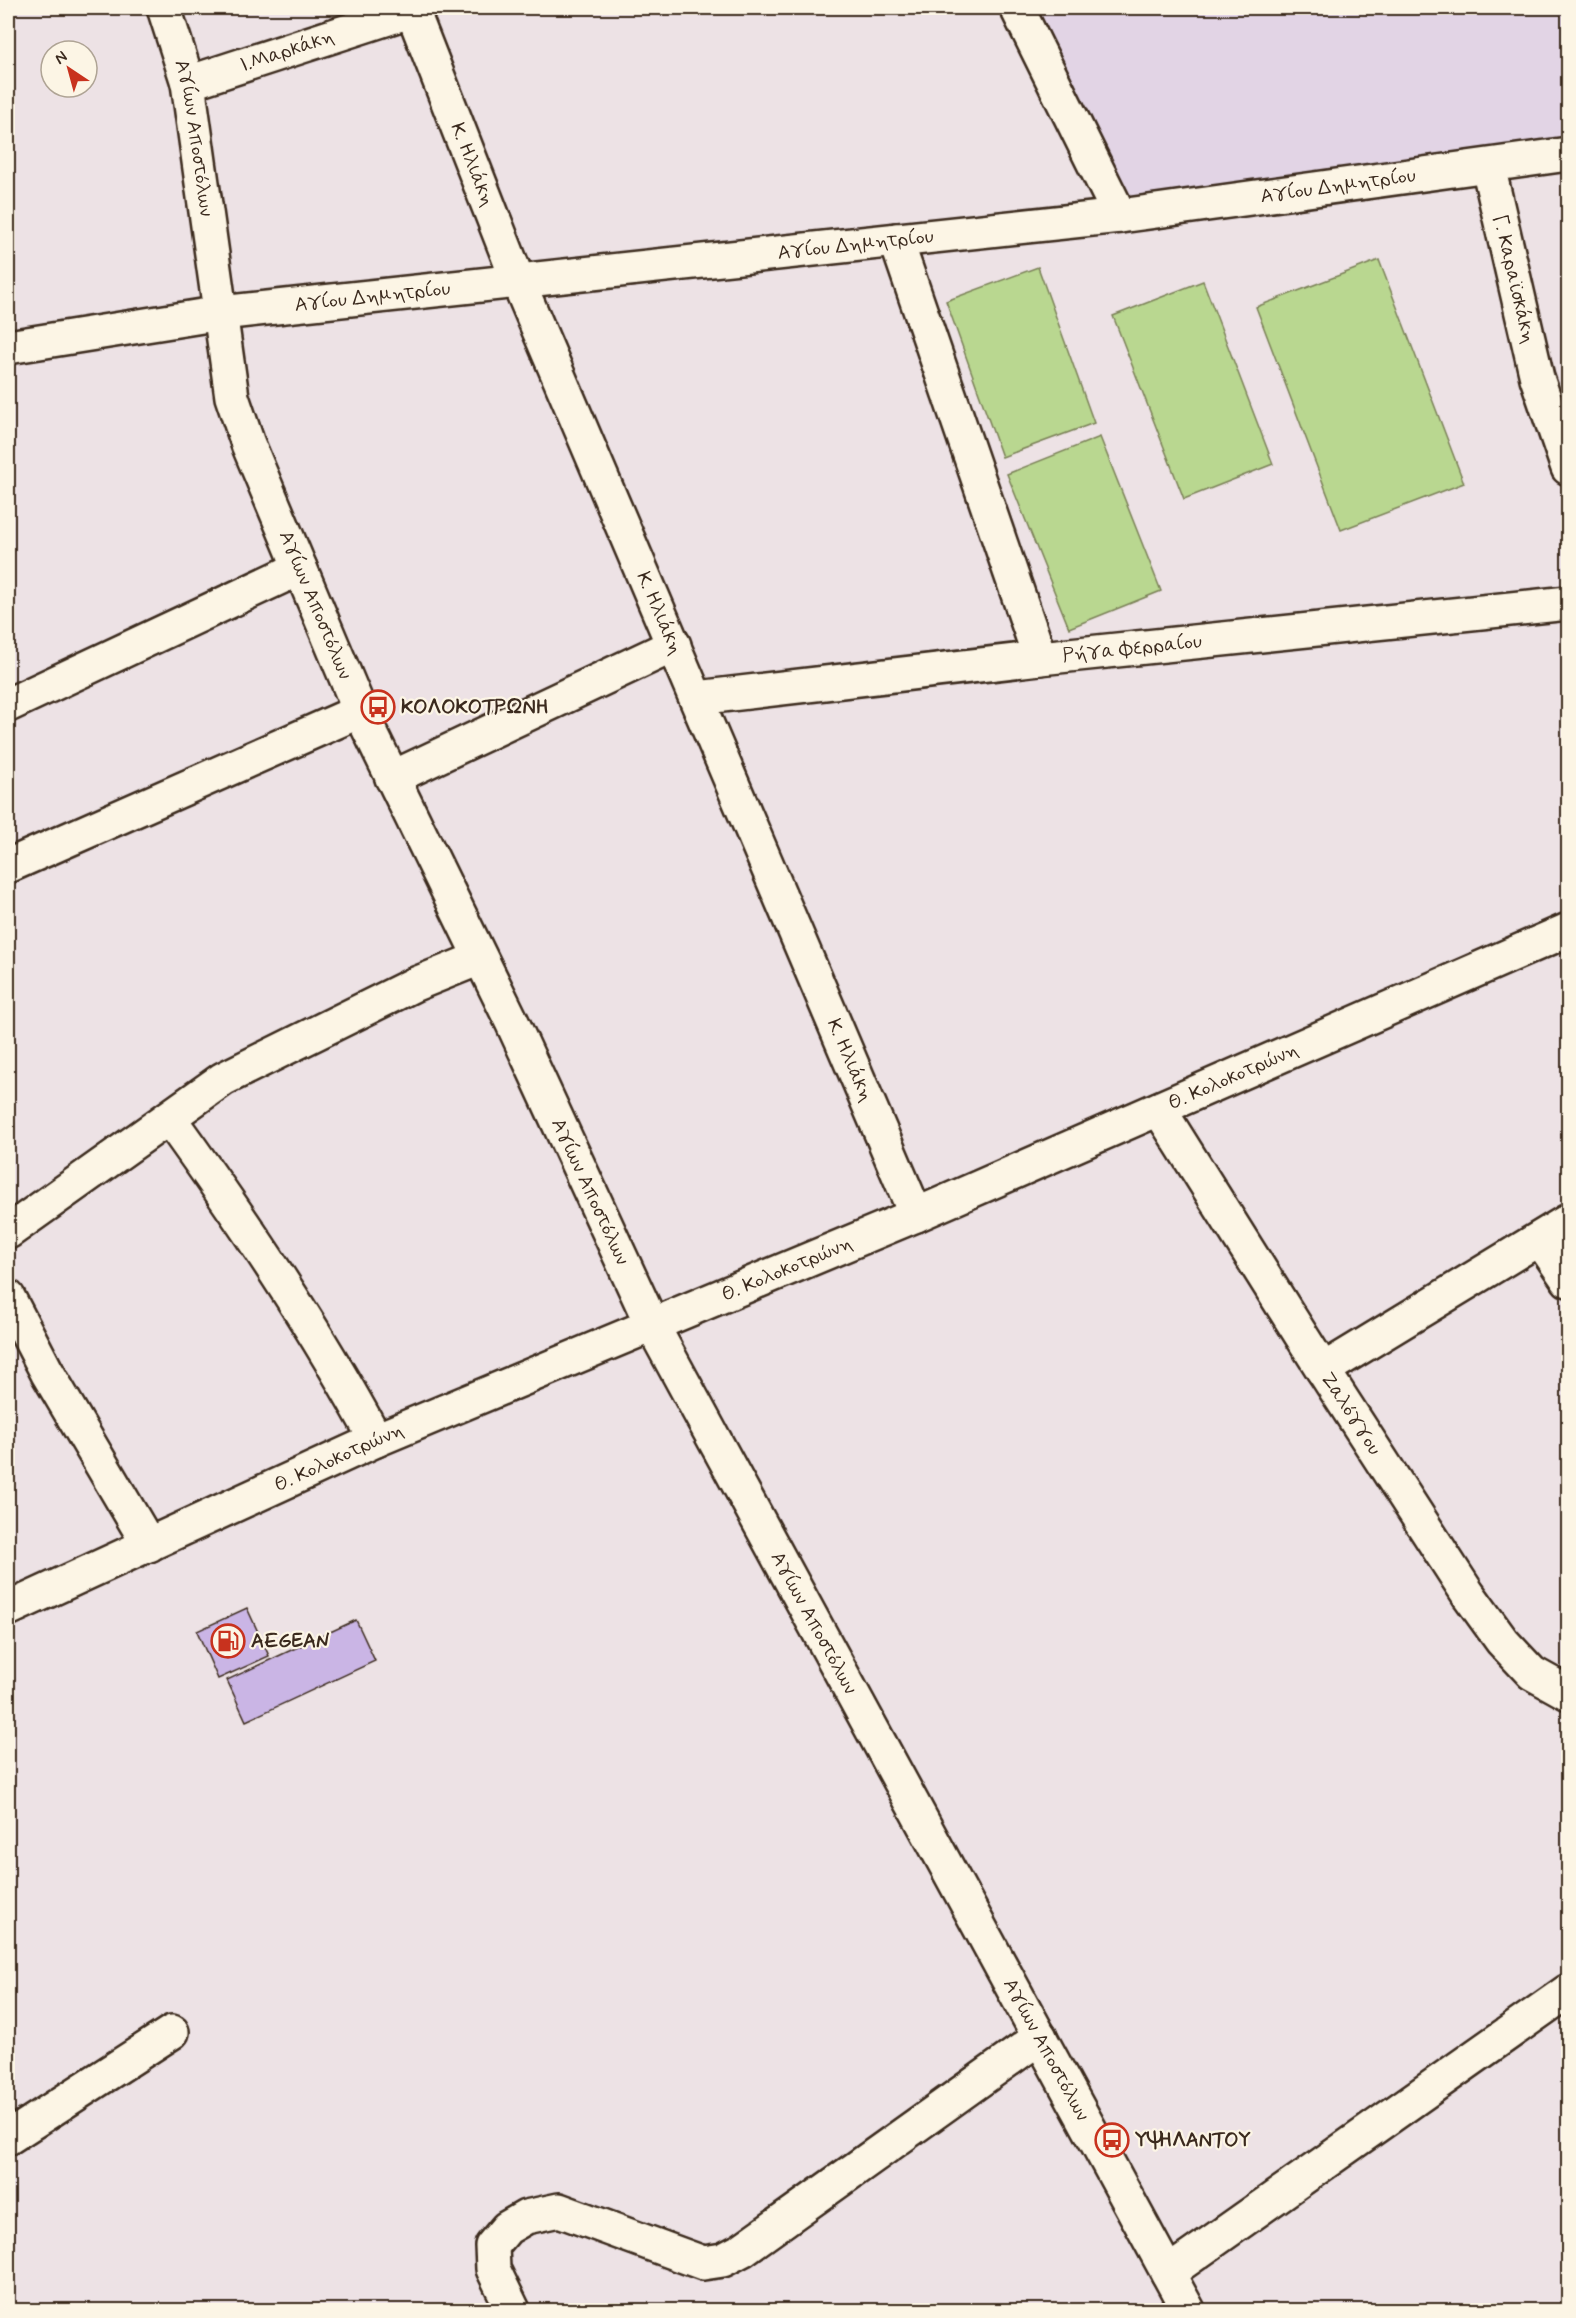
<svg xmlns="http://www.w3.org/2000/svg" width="1576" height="2318" font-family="Mynerve,sans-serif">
<rect width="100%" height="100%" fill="#ede2e5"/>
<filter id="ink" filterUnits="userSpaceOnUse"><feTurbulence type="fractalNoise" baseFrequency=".0167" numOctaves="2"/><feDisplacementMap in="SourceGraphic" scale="12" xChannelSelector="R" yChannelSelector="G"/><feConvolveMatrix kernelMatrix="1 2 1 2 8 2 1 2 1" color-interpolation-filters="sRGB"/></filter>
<g filter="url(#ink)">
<polygon fill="#e2d4e5" points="1028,8 1568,8 1568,140 1127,207"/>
<g fill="#b9d790" stroke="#7a8057" stroke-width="1.5">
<polygon points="1379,260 1464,483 1341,530 1256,307"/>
<polygon points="1038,267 1094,423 1002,457 946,301"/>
<polygon points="1203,281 1273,464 1184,499 1113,316"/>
<polygon points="1100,437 1161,591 1069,628 1007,474"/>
</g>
<g fill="#cab5e5" stroke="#3b2a1e" stroke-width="1.5">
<polygon points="247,1608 269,1656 218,1679 197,1631"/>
<polygon points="356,1620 375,1661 246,1721 227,1680"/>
</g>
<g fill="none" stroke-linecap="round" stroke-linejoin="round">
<g stroke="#3b2a1e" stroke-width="38">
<g id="minor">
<path id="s1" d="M 164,8 L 188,83 L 232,397 L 248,444 L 360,711 L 512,1022 L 652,1325 L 1188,2310"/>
<polyline points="1017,8 1120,216"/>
<path id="s2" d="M 412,10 L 518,281 L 916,1215"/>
<path id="s3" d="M 188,83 L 419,8"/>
<path id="s4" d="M 1488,166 L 1537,378 L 1568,468"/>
<polyline points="896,240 1040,658"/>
<path id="s5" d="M 8,347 L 221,313 L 1120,216 L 1568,154"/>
<path id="s6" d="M 697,698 L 1040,658 L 1568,603"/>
<polyline points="8,705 300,568"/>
<polyline points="392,778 674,645"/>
<polyline points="8,866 360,711"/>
<path id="s7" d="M 1159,1109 L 1323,1370 L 1468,1594 L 1502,1641 L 1532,1673 L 1568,1693"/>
<path d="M 169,1118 C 244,1222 315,1327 376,1440"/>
<polyline points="8,1232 223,1079 413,985 480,958"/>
<polyline points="1540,1239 1568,1280"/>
<polyline points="8,1297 47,1372 149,1545"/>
<polyline points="1323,1370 1568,1221"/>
<path id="s8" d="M 8,1609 L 376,1440 L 916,1215 L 1568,930"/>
<polyline points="8,2138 172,2032"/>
<polyline points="1168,2273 1568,1991"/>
<polyline points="513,2310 493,2269 492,2246 507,2228 526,2217 559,2210 703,2263 723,2260 742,2250 1040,2037"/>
</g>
</g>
<use href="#minor" stroke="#fcf5e5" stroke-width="33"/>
</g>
</g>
<defs>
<g id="bus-ring" transform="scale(1.725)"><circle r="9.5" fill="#fcf5e5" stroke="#c8321e" stroke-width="1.5"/><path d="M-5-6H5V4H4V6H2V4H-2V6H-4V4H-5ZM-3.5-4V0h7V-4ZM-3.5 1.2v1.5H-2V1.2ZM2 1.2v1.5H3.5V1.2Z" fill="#c8321e"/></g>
<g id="fuel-ring" transform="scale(1.725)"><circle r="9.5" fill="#fcf5e5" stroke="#c8321e" stroke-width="1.5"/><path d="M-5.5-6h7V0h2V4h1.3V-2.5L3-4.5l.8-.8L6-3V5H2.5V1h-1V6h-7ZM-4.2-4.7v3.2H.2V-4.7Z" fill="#c8321e"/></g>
</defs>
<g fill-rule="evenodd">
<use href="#bus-ring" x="378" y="707"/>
<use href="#fuel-ring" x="228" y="1641"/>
<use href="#bus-ring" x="1112" y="2140"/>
</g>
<g text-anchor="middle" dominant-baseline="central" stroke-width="4.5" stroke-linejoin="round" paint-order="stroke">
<g font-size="20" fill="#3b2a1e" stroke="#fcf5e5">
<text stroke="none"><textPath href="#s3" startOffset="104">Ι.Μαρκάκη</textPath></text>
<text stroke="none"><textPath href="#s1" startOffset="134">Αγίων Αποστόλων</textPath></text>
<text stroke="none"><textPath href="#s2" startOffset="166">Κ. Ηλιάκη</textPath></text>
<text stroke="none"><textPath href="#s5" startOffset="1340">Αγίου Δημητρίου</textPath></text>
<text stroke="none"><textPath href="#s5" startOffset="854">Αγίου Δημητρίου</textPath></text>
<text stroke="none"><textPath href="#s4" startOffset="116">Γ. Καραϊσκάκη</textPath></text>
<text stroke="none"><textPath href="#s5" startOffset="368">Αγίου Δημητρίου</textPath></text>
<text stroke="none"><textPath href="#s1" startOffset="620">Αγίων Αποστόλων</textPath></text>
<text stroke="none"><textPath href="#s2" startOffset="652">Κ. Ηλιάκη</textPath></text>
<text stroke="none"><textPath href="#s6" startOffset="438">Ρήγα Φερραίου</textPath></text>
<text stroke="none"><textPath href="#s2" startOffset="1138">Κ. Ηλιάκη</textPath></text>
<text stroke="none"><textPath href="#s8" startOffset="1336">Θ. Κολοκοτρώνη</textPath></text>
<text stroke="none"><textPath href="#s1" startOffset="1268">Αγίων Αποστόλων</textPath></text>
<text stroke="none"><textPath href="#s8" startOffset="850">Θ. Κολοκοτρώνη</textPath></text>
<text stroke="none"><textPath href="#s7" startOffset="360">Ζαλόγγου</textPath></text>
<text stroke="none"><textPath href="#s8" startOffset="364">Θ. Κολοκοτρώνη</textPath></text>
<text stroke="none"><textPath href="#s1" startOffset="1754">Αγίων Αποστόλων</textPath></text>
<text stroke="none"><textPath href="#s1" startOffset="2240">Αγίων Αποστόλων</textPath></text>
</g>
<g font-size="20" font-weight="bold" fill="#3b2a1e" stroke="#fcf5e5" text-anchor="start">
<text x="401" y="707">ΚΟΛΟΚΟΤΡΩΝΗ</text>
<text x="251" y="1641">AEGEAN</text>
<text x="1135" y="2140">ΥΨΗΛΑΝΤΟΥ</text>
</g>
</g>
<rect width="1576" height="2318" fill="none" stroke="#fcf5e5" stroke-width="30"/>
<rect x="15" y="15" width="1546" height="2288" fill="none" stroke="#3b2a1e" stroke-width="2" filter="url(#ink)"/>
<g transform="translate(69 69) rotate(324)"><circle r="28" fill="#fcf5e5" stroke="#afa495" stroke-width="1.5"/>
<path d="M0-4.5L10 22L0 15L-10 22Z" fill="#c8321e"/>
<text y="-9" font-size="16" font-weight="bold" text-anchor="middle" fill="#3b2a1e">N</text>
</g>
</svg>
